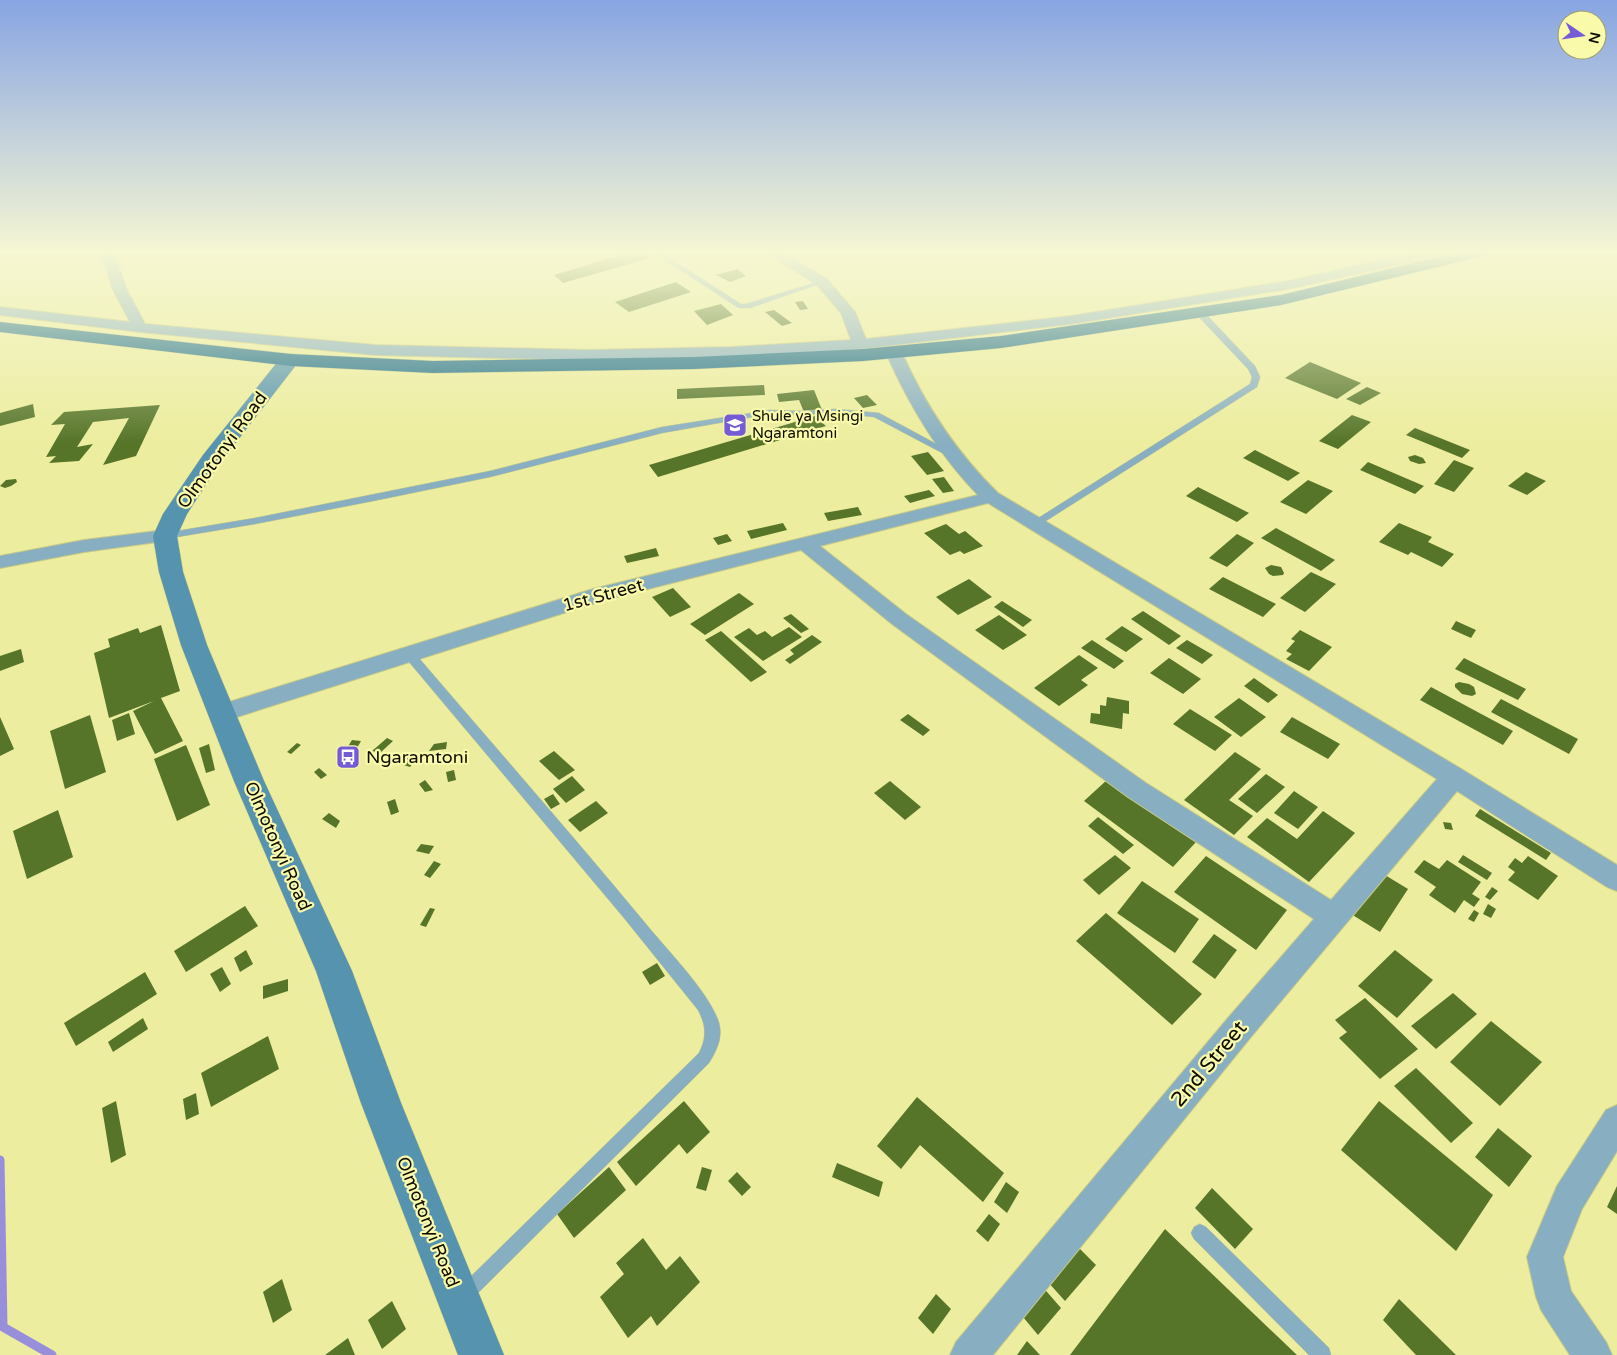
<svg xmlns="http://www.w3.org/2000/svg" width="1617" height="1355" font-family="'Varela Round',sans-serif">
<rect width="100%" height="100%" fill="#eced9e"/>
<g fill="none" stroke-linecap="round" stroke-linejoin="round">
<polyline stroke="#988fdb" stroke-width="9" points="0,1160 3,1327 52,1355"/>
</g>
<g fill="#567529">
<polygon points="627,253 643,253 650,258 563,283 554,275"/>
<polygon points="737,269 746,276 730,282 716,275"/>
<polygon points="676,282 691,292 629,312 615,302"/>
<polygon points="803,301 808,309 800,310 795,302"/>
<polygon points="721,304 733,315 707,325 694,311"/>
<polygon points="774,310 792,323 782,326 765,312"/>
<polygon points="1310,362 1361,383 1337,399 1285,378"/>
<polygon points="764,385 765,395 677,399 677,389"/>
<polygon points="1367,387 1381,393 1360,405 1346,399"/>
<polygon points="814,390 822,410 804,412 799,400 779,402 777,394"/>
<polygon points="867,395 877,405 863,408 854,398"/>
<polygon points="33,404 35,417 0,426 0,413"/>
<polygon points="160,405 136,456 103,465 129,418 93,422 77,447 93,444 79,461 49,463 56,456 46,457 65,424 51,425 64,412"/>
<polygon points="1352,415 1371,422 1338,449 1319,441"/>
<polygon points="815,416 826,426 658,477 649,465"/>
<polygon points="1415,428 1470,450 1462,458 1406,435"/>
<polygon points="1255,450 1300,473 1288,481 1243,458"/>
<polygon points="928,452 944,471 927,475 911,456"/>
<polygon points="1415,455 1423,458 1426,463 1419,464 1410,461 1408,457"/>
<polygon points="1454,460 1474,468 1454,492 1434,484"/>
<polygon points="1368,462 1424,486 1415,494 1360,470"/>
<polygon points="1526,472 1546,481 1527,495 1508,486"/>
<polygon points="944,477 954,491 943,493 932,479"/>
<polygon points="16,479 17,482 11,486 5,488 0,486 6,480"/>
<polygon points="1308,480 1333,491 1306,514 1280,502"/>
<polygon points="1198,487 1249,513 1237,522 1186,496"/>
<polygon points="929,490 935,496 910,503 904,496"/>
<polygon points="858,507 862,515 828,521 824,513"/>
<polygon points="783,523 787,530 751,539 747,531"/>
<polygon points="1399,523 1432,537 1428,542 1454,554 1442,567 1411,552 1408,555 1379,542"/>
<polygon points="946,524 959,534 965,531 983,546 964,554 960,551 950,555 924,533"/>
<polygon points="1276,528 1335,560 1321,571 1261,538"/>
<polygon points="727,534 732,541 718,545 713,538"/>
<polygon points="1237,534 1254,543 1227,567 1209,558"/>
<polygon points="656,548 659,556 627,563 624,556"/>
<polygon points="1271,565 1281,567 1284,573 1283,575 1273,576 1269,574 1265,568"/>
<polygon points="1311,572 1336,584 1305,612 1280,598"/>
<polygon points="1223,577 1276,604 1263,617 1209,589"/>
<polygon points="969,579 992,597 958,615 936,597"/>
<polygon points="673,588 691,607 670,617 652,597"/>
<polygon points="739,593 754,604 705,635 690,624"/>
<polygon points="1002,601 1032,620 1023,627 994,607"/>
<polygon points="1143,611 1181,636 1169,645 1131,619"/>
<polygon points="791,614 809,629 801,633 783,618"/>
<polygon points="999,615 1027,635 1003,650 975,630"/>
<polygon points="1456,621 1476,630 1471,638 1451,629"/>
<polygon points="161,625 180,691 161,698 183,741 155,754 133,711 154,701 109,718 94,653 110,647 108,639 138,628 140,633"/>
<polygon points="1122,626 1143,639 1126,652 1105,639"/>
<polygon points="789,627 802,637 763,661 734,637 749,628 757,635 765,631 772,637"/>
<polygon points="1300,630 1332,647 1309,671 1286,659 1292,654 1286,651 1295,641 1291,639"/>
<polygon points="721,631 767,672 751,682 705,640"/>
<polygon points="812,635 822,642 790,664 785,660 794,654 790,650"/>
<polygon points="1092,640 1124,661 1114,669 1081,648"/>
<polygon points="1187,640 1213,655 1202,664 1176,648"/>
<polygon points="21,649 24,662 0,671 0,656"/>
<polygon points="1079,655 1098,668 1081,680 1088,685 1059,706 1034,688"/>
<polygon points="1169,658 1201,679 1183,694 1150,673"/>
<polygon points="1464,658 1526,689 1518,700 1455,669"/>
<polygon points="1254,678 1278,695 1268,703 1244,686"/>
<polygon points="1459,682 1469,684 1474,687 1476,694 1472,696 1462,694 1455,687 1455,684"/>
<polygon points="1431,687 1513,731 1503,745 1420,700"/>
<polygon points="1107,697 1129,701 1129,714 1123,713 1122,729 1090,723 1091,713 1100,714 1100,705 1106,706"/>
<polygon points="1239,698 1266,717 1241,737 1214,717"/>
<polygon points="1501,699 1578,739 1569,754 1491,712"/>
<polygon points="1190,709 1232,735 1215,751 1173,724"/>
<polygon points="129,713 135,734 117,741 112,720"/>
<polygon points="908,714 930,730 923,736 900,720"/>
<polygon points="90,715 106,772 65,789 50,731"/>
<polygon points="0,717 14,749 0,756"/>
<polygon points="1292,717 1340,744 1328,759 1280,732"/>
<polygon points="387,738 393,741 380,753 372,751"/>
<polygon points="352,740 361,741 353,755 344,753"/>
<polygon points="447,742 446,749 429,751 434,744"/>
<polygon points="297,743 301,745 291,754 287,752"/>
<polygon points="209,744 215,770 206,773 199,748"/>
<polygon points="186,745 210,805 177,821 154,759"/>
<polygon points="554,751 575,770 559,780 539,761"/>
<polygon points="1235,752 1261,769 1229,800 1253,816 1234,835 1184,800"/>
<polygon points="403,755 414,762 410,767 394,762"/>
<polygon points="319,768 327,775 321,779 314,772"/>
<polygon points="454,770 456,780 448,782 446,772"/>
<polygon points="1266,774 1285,787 1257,813 1238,799"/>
<polygon points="572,776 585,790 566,803 553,789"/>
<polygon points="1108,779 1196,842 1173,867 1084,801"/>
<polygon points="425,780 433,790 425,792 419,784"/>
<polygon points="890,781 921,807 905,820 874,793"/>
<polygon points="1294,791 1318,807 1298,829 1274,813"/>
<polygon points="553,794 560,804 551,809 544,799"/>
<polygon points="395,799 399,812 391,815 387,802"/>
<polygon points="596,801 608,813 580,832 568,820"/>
<polygon points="1480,809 1551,853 1546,860 1475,816"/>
<polygon points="58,810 73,857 27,879 13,831"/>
<polygon points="1323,811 1355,833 1309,882 1247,837 1267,818 1297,839"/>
<polygon points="329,813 340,821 336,828 322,819"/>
<polygon points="1098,817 1134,845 1123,854 1088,826"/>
<polygon points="1443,822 1451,823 1453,830 1445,829"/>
<polygon points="421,844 434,846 429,854 416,851"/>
<polygon points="1115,855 1131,868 1099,895 1083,880"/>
<polygon points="1463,855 1492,873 1487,880 1458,862"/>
<polygon points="1206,856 1287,910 1256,950 1174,892"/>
<polygon points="1528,856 1558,876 1538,900 1508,880 1515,872 1508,867 1515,858 1522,863"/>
<polygon points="1424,860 1439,869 1447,860 1481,882 1472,894 1480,899 1474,907 1464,900 1455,913 1429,895 1436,887 1414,872"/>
<polygon points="434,861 441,864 430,878 424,875"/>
<polygon points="1380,872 1408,889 1380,932 1351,914"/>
<polygon points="1142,881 1199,919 1175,953 1117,913"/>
<polygon points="1492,887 1498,891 1490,900 1485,897"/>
<polygon points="1488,904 1496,909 1491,918 1483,914"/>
<polygon points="245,906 258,926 186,972 174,951"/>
<polygon points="430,908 435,909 426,927 420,925"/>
<polygon points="1474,910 1479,913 1474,922 1468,919"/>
<polygon points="1106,913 1202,994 1172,1025 1076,941"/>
<polygon points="1214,934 1237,950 1215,979 1192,962"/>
<polygon points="246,950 253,964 240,972 234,958"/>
<polygon points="1395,950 1433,980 1397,1018 1358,986"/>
<polygon points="657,963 665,976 650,985 642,972"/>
<polygon points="222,967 231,984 220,992 210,974"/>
<polygon points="145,972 157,994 76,1046 64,1023"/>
<polygon points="288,979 288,991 263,999 263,986"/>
<polygon points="1453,993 1477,1014 1436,1049 1411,1026"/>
<polygon points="1365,998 1418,1049 1380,1079 1339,1038 1347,1032 1335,1020"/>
<polygon points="143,1018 148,1029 113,1052 108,1042"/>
<polygon points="1491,1021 1542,1062 1500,1106 1450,1062"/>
<polygon points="268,1036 279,1069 211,1107 201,1073"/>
<polygon points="1416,1068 1473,1123 1451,1143 1394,1086"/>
<polygon points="196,1093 199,1114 186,1120 183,1099"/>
<polygon points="917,1097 1004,1173 983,1202 920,1145 901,1169 877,1146"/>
<polygon points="116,1101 126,1155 111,1163 102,1108"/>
<polygon points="684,1101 710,1132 687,1154 679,1144 636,1186 617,1162"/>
<polygon points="1379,1101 1493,1195 1456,1251 1341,1150"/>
<polygon points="1498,1128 1532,1156 1509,1187 1475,1157"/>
<polygon points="837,1163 883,1182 879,1197 832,1177"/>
<polygon points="609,1167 626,1190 574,1238 557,1214"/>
<polygon points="702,1167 712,1170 706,1191 696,1188"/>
<polygon points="737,1172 751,1187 742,1196 728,1181"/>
<polygon points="1006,1182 1019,1192 1007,1213 994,1202"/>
<polygon points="1617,1186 1617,1214 1607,1207"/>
<polygon points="1212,1188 1253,1229 1235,1249 1195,1208"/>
<polygon points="989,1214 1000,1224 988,1242 976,1231"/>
<polygon points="1165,1229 1297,1355 1070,1355"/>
<polygon points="643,1238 666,1270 680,1256 700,1282 657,1326 651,1316 628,1338 600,1297 624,1274 616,1263"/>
<polygon points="1077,1246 1096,1265 1065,1301 1047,1281"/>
<polygon points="282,1279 292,1310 273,1323 263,1292"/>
<polygon points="1041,1285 1061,1308 1038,1335 1018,1311"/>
<polygon points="936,1294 951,1309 933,1334 918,1318"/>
<polygon points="1399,1299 1456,1355 1416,1355 1383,1320"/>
<polygon points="392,1301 406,1329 382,1349 368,1320"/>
<polygon points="348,1338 355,1355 325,1355"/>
<polygon points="1027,1341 1040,1355 1017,1355"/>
</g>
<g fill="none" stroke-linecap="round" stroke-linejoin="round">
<g stroke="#c8c985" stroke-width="1">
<g id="lane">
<polygon points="654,253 662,253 741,304 746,304 820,281 825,282 750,308 739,308"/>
<polygon points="1196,310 1202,310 1255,366 1260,377 1257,387 1038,526 1032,526 1032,522 1250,384 1252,377 1248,369 1196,314"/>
<polygon points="836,409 879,413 955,454 954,456 948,456 874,417 836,413 799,415 770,414 662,433 490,477 373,501 255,524 165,539 160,536 165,533 255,518 490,471 662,427 770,410 799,411"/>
<path d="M 408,649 L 412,650 C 490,741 569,831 646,924 C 667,950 707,990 718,1020 C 724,1036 717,1050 709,1063 L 471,1300 L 465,1303 L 459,1300 L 456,1294 L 459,1288 L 699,1053 C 707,1037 706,1025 698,1010 L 624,918 L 404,656 L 403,653 Z"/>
<polygon points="1200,1224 1206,1227 1329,1348 1331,1355 1309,1355 1194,1239 1191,1233 1194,1227"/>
</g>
</g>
<g stroke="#c8c985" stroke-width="2">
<g id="street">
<polygon points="101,253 114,253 127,290 145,324 375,345 589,350 732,347 851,340 841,313 817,285 767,253 783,253 827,279 855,312 866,339 1071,316 1288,281 1413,253 1439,253 1433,257 1288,289 1071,324 860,349 732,357 589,360 375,355 140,332 0,315 0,307 130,322 113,290"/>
<path d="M 894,348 L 899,350 L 902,353 C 926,406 956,452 998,493 L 1463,770 L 1617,865 L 1617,891 L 1607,887 L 1457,791 L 1250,1038 L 993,1355 L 950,1355 L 956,1342 L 1228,1018 L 1314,919 L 1128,797 L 892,624 L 801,550 L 605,600 L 221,722 L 213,719 L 209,713 L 213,707 L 593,589 L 978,495 C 938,454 909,405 886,353 L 889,350 ZM 988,503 L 1437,779 L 1331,900 L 1146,783 L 906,614 L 820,546 Z"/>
<polygon points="165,530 172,532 175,536 172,540 84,552 0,568 0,556 84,540"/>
<polygon points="1617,1105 1617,1151 1582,1209 1563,1257 1571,1291 1606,1342 1612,1355 1570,1355 1541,1310 1536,1297 1527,1257 1557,1186 1606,1110"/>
</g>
</g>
<g stroke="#c8c985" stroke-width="1">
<polygon id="secondary" points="291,354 298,356 300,360 220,463 187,514 177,536 183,572 207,645 264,781 352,971 401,1103 504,1355 458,1355 361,1103 316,971 234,781 181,645 159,572 153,536 163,514 203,455 275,365 284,356"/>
</g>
<g stroke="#c8c985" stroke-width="1">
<polygon id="highway" points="1455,253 1485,253 1483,256 1281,305 1001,348 863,361 694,369 433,373 291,366 0,332 0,322 291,354 433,361 694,357 863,349 1001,336 1281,295"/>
</g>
<use href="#lane" fill="#88afc1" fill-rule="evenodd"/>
<use href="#street" fill="#88afc1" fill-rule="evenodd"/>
<use href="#secondary" fill="#5693ae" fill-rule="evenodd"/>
<use href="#highway" fill="#186a89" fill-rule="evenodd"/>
</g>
<linearGradient id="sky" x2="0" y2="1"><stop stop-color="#88a5e3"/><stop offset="0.57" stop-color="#f6f7d3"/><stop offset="1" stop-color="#f6f7d3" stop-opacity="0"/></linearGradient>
<rect width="1617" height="443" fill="url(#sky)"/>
<defs>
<g id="school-square" transform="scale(1.25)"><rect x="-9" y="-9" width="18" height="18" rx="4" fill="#745cd6" stroke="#fafaab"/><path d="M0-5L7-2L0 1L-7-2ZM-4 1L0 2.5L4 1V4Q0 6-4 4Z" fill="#fff"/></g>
<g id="bus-square" transform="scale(1.25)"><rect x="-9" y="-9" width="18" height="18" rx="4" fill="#745cd6" stroke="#fafaab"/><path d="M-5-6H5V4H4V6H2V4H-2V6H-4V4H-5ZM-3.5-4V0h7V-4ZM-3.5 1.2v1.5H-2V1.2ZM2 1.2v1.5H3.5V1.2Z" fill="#fff"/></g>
</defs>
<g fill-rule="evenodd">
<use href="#school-square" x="735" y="425"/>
<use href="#bus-square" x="348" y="757"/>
</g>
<g text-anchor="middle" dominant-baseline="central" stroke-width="4.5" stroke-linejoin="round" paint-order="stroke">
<g font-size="15" fill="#0e0d00" stroke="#fafaab" text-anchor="start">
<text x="752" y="416">Shule ya Msingi<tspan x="752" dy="17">Ngaramtoni</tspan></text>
</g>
<g font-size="18" fill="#0e0d00" stroke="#fafaab">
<text transform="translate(222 450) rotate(-54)">Olmotonyi Road</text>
<text transform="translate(603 595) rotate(-15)">1st Street</text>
<text transform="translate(278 846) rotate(66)">Olmotonyi Road</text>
<text transform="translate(428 1222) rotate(68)">Olmotonyi Road</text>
</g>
<g font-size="18" fill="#0e0d00" stroke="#fafaab" text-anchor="start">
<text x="366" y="757">Ngaramtoni</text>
</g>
<g font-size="21" fill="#0e0d00" stroke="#fafaab">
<text transform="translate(1209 1064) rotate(-50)">2nd Street</text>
</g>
</g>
<g transform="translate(1582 35) rotate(103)"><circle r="24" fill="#fafaab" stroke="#9c9b67"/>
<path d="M0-4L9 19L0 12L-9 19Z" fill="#745cd6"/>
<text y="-8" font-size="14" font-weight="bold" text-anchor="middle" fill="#0e0d00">N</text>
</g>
</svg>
